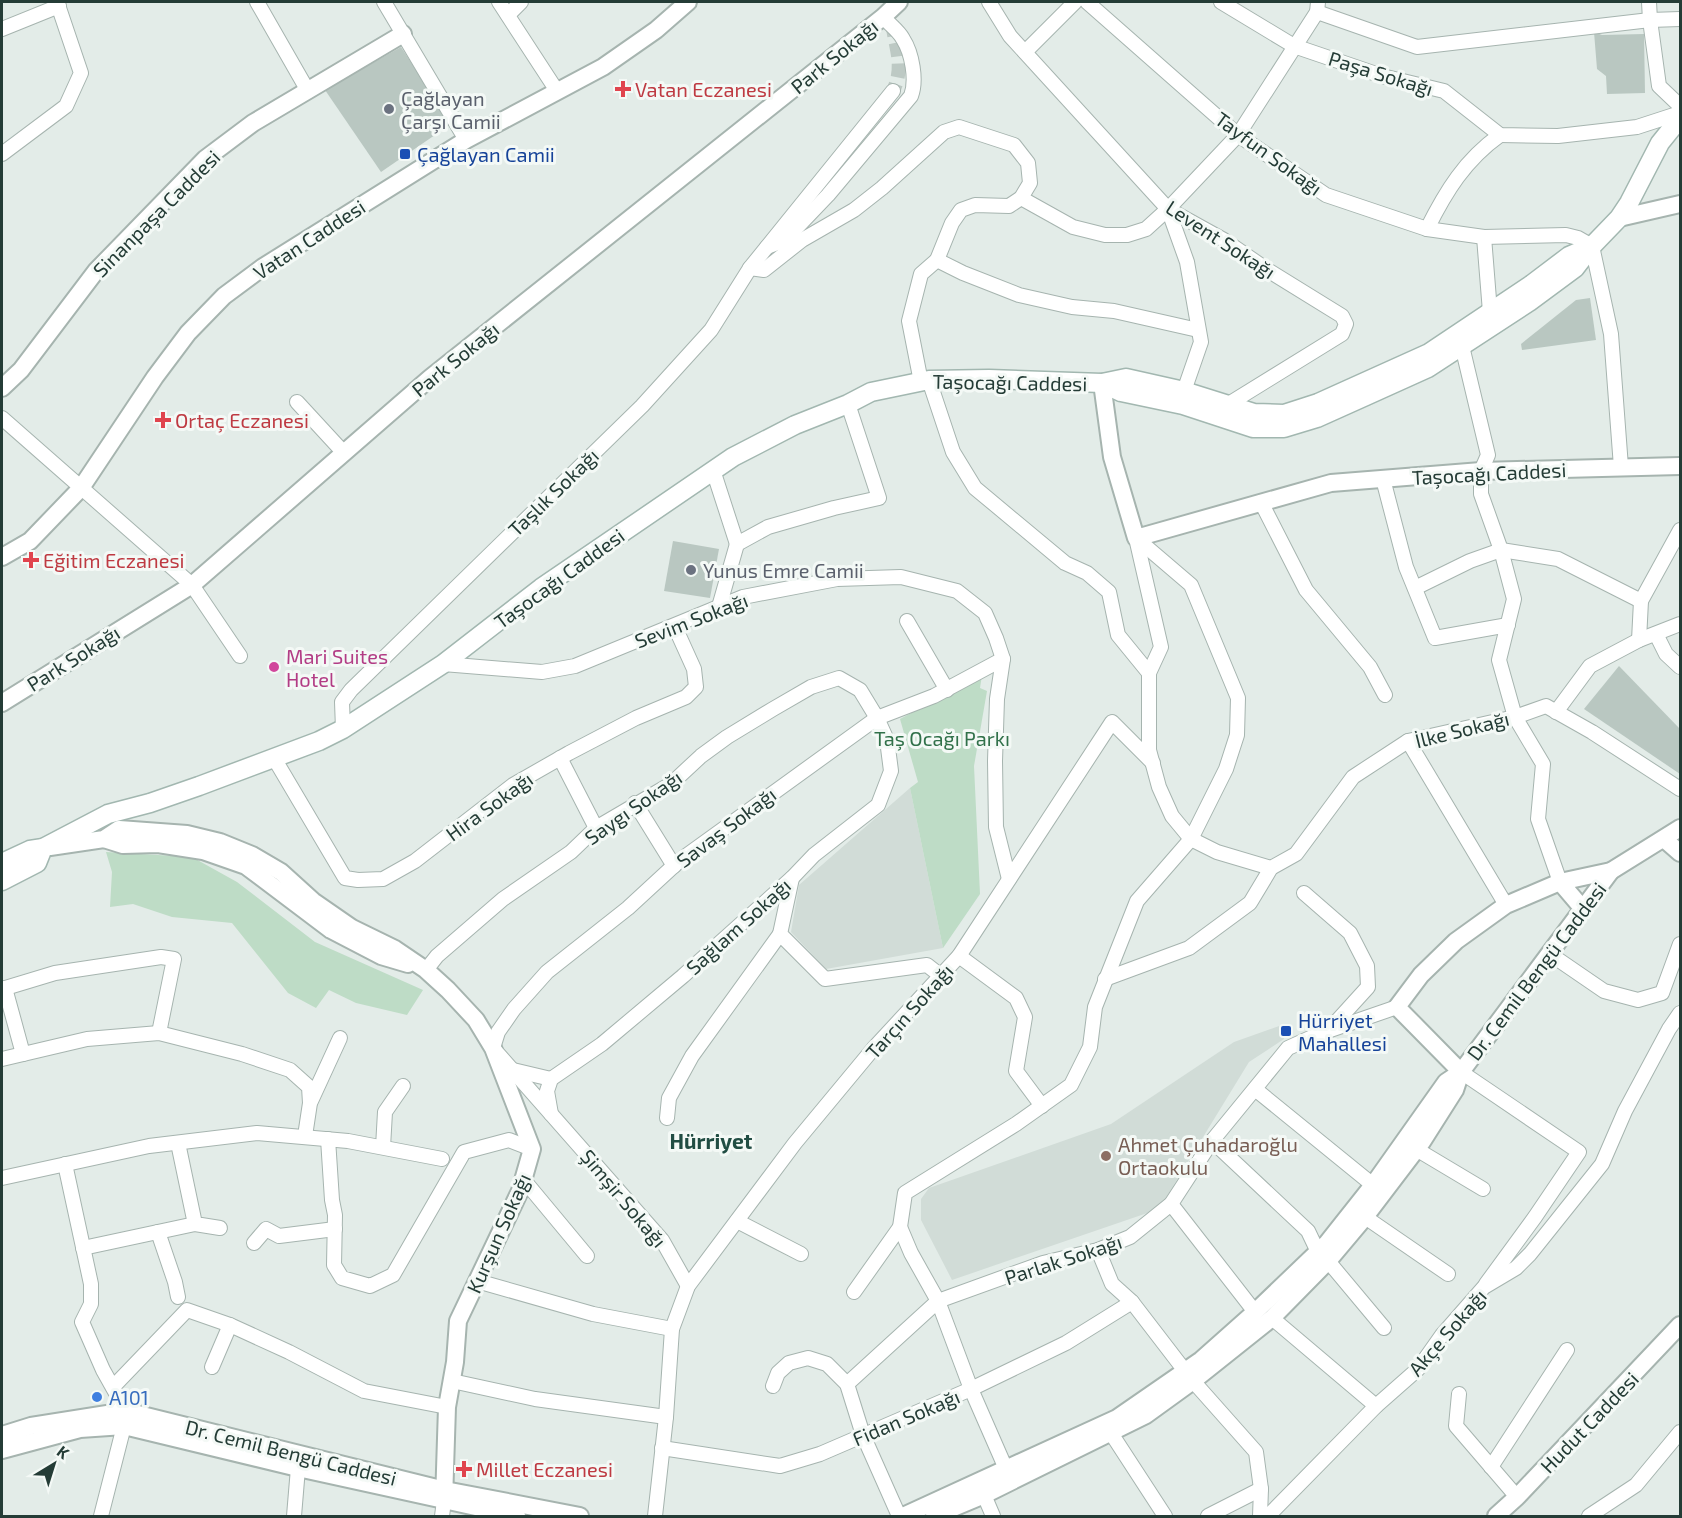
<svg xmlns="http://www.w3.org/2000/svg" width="1682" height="1518" font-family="'Exo 2',sans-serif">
<rect width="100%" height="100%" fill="#e3ece8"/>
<g fill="#d1dcd7">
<polygon points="910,788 943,948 826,969 791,932 799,885"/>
<polygon points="1282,1025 1284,1039 1249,1062 1159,1209 952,1280 921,1220 921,1199 929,1188 1111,1124 1234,1042"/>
</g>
<g fill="#bedcc6">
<polygon points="982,675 980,688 987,691 974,766 980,894 943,948 910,788 918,782 900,719"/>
<polygon points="106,852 192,857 237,882 315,942 423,990 407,1015 356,1003 329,990 316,1008 288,993 232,923 172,917 133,904 110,907 112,872"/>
</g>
<g fill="#b9c7c1">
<polygon points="1594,32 1602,35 1644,34 1645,93 1607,94 1606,76 1597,69"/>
<polygon points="401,47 451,124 381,172 325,90"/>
<polygon points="1590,298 1596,340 1522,350 1521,344 1576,300"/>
<polygon points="673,541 719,549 710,598 664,591"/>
<polygon points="1619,666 1680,729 1680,774 1584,709"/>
</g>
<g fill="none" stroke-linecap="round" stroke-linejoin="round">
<path stroke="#bdc9c4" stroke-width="14" stroke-dasharray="14 7" stroke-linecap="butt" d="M 892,22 C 895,47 905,66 893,91"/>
<g stroke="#a6b4af" stroke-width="16">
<g id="minor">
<polyline points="257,2 308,91"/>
<polyline points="384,2 466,140"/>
<polyline points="499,2 557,91"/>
<polyline points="989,2 1010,36 1168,209 1224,240 1266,269 1342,316 1346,324 1342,334 1227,405"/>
<polyline points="1087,2 1238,135 1326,195 1427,229 1484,237 1566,235 1578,238 1592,246 1611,334 1621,467"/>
<polyline points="1221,2 1294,46 1382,76 1444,91 1500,135 1558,136 1637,127 1680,113"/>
<polyline points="1649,2 1650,20 1659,86 1680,106"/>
<polyline points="1317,12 1417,47 1650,20 1680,19"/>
<polyline points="508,15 521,2"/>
<polyline points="2,29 59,6"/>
<polyline points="1025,52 1075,2"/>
<polyline points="2,154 66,106 81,73 57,2"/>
<polyline points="1021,198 1073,227 1105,235 1127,235 1146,229 1168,209 1238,135 1317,12 1318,2"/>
<polyline points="1168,209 1187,262 1201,342 1184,391"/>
<path d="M 1427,229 C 1446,191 1465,160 1500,135"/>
<polyline points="1484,237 1490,312"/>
<path d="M 767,247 L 785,240 L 828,195 L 911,96 C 917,80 912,53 903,39 C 899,31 889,24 883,17"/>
<polyline points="937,260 963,273 1019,295 1072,307 1114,311 1198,330"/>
<polyline points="750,268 764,270 802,240 854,210 882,188 944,132 959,127 1014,145 1028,163 1030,183 1021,198 1009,206 975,205 961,210 952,223 937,260 921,274 909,321 921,382"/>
<polyline points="1462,346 1488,455 1481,471 1481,494 1501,550 1514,599 1499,660 1515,717 1543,764 1538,819 1560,882"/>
<polyline points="929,380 953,452 975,488 1065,563 1087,573 1109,592 1118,635 1149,673"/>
<polyline points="297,402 344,453"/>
<polyline points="2,418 192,585 240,656"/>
<polyline points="713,470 737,544"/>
<polyline points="1383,479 1406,567 1435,638 1508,625"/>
<polyline points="1261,502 1306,590 1370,667 1385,695"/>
<polyline points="1136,538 1161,647 1149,673 1149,750 1159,787 1172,816 1191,839 1217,852 1271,868"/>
<polyline points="737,544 768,527 834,508 879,498 848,404"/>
<polyline points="1415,588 1470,561 1501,550 1558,559 1641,601"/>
<polyline points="719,607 737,544"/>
<polyline points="907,621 947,690"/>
<polyline points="1656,634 1666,654 1680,667"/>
<polyline points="1639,640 1641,601 1680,530"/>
<polyline points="443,664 542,672 575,666 743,597 837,579 901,577 957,591 985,613 996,638 1003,659 997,699 995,761 996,827 1009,879"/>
<polyline points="1556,712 1590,666 1639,640 1680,624"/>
<polyline points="343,729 342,702 351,690 642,406 711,330 750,268 893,91"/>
<polyline points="1408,741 1506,905"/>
<polyline points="274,758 345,878 358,880 383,879 415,861 513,785 569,753 636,718 686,697 696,687 694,669 675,627"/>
<polyline points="560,758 596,828"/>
<polyline points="635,803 674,866"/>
<polyline points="792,878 780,934 825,979 927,965 941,976"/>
<polyline points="1304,893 1350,933 1367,966 1368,987 1328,1031"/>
<polyline points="1550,954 1604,991 1638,1000 1662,993 1680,944"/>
<polyline points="959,956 1016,998 1025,1017 1016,1071 1042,1106"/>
<polyline points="426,970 437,956 503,899 571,852 596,828 671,784 701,756 727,737 773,709 811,687 839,678 860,690 877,718 887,740 891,771 878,805 814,855 792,878 683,976 602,1044 551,1079 547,1091 551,1114"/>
<polyline points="1105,979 1189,948 1250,903 1271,868 1296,854 1353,777 1408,741 1515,717 1546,706 1592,732 1680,789"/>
<polyline points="5,988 23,1054"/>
<polyline points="2,989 55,973 161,957 174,959 159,1033"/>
<polyline points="2,1059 87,1039 159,1033 242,1054 290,1070 309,1087 310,1103 305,1136"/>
<polyline points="513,1070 551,1079"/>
<polyline points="1461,1072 1579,1152 1535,1217 1486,1284"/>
<polyline points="1255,1089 1373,1185"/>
<polyline points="311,1101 340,1038"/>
<polyline points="667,1118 669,1098 692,1056 780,934"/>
<polyline points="328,1139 332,1200 335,1215 334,1265 342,1278 370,1286 393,1275 464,1152 509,1140 532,1149"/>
<polyline points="1212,1141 1308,1231 1318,1252"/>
<polyline points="178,1143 195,1224 220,1228"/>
<polyline points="383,1147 385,1112 403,1086"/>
<polyline points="1416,1149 1483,1189"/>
<polyline points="65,1164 91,1284 91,1304 82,1322 103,1370 126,1411 124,1426 101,1516"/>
<polyline points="2,1178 149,1146 257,1133 348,1141 442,1159"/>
<polyline points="523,1179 587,1256"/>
<polyline points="1171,1204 1255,1312"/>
<polyline points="1365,1217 1448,1274"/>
<polyline points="737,1221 801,1254"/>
<polyline points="900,1227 911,1253 938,1301 971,1389 1006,1469"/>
<polyline points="158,1232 175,1282 178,1297"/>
<polyline points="254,1243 266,1229 279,1236 335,1229"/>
<polyline points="83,1248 195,1224"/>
<polyline points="1098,1250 1112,1284 1132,1302 1185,1371"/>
<polyline points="1328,1261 1384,1328"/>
<polyline points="477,1281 593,1314 672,1329"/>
<polyline points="688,1286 662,1240 493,1048 498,1032 514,1009 547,972 628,908 679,861 877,718 934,696 1003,659"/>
<polyline points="854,1292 900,1227 905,1193 1016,1124 1071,1085 1090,1047 1095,1007 1137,901 1191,839 1226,769 1237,735 1238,698 1191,585 1136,538"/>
<polyline points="1272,1318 1376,1406"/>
<polyline points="212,1367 230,1325"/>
<polyline points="452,1381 535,1399 666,1417"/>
<polyline points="1193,1381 1256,1452 1261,1489 1260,1516"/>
<polyline points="847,1384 938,1301 1043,1263 1098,1250 1130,1237 1171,1204 1212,1141 1288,1048 1319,1034 1397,1007"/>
<polyline points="773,1386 778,1373 789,1363 808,1358 827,1364 847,1384 863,1435 899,1516"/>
<polyline points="113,1387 187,1310 230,1325 289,1352 364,1391 447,1407"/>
<polyline points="1459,1394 1456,1426 1517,1497"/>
<polyline points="1111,1433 1165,1516"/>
<polyline points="662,1448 780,1466 820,1454 971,1389 1066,1343 1132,1302"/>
<polyline points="1491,1467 1567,1350"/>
<polyline points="984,1495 993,1516"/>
<polyline points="294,1516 298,1468"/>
<polyline points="442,1516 444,1501"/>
<polyline points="655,1516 666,1417 672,1329 688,1286 795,1143 873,1049 959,956 1112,722 1153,763"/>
<polyline points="1208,1516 1261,1489"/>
<polyline points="1268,1516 1376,1406 1418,1369 1442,1335 1484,1287 1516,1268 1530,1254 1602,1164 1625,1111 1669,1029 1680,1013"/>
<polyline points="1589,1516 1636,1485 1680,1432"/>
</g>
</g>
<g stroke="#a6b4af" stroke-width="20">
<g id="tertiary">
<polyline points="1619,218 1680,204"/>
<polyline points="1102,383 1112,457 1136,538 1331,483 1481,471 1680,466"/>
<polyline points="2,388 21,370 96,271 205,159 253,123 403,34"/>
<polyline points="2,557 30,541 81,488 155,377 188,333 224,296 263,267 466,140 603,67 656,30 688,2"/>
<polyline points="2,703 192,585 430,378 883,17 899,2"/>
<polyline points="104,839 123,845 158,844 203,851 246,866 331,930 381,956 408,964"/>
<polyline points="1664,839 1680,853"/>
<polyline points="50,847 104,839 119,829 187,834 220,842 252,855 281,872 313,901 352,928 395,949 426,970 448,990 476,1020 493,1048 532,1149 520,1191 458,1321 455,1362 447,1407 444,1501"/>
<polyline points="1560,882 1583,909"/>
<polyline points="1461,1072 1397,1007 1421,975 1456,941 1506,905 1560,882 1611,871 1680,828"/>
<polyline points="2,1435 31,1426 126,1411 445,1490 580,1516"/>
<polyline points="2,1450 80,1429 124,1426 298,1468 517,1516"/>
<polyline points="903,1516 1117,1418 1201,1360 1255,1312 1327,1243 1373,1185 1446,1082 1461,1072 1611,871"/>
<polyline points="934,1516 984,1495 1146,1415 1193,1381 1272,1318 1328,1261 1365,1217 1422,1142 1455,1090 1461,1072"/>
<polyline points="1496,1516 1517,1497 1680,1325"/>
</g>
</g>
<g stroke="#a2b7b0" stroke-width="21">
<g id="secondary">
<polyline points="1102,383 1121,392 1183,405 1253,428 1284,428 1317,418 1366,396 1428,368 1529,302 1575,268 1592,246 1619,218 1629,203 1660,143 1680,118"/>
<polyline points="2,863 30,850 43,848 108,814 150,803 199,786 319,741 343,729 443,664 541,588 733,457 795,425 848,404 871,392 929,380 989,379 1102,383 1126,378 1184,391 1254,413 1284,414 1318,403 1429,353 1532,284 1569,256 1592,246"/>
<polyline points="2,881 37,863 43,848"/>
</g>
</g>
<use href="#minor" stroke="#fff" stroke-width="14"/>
<use href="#tertiary" stroke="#fff" stroke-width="16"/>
<use href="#secondary" stroke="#fff" stroke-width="18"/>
</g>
<g fill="#e0444e" stroke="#f4f9f6" stroke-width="2">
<path d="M620 80h6v6h6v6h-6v6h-6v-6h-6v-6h6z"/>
<path d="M160 411h6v6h6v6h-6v6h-6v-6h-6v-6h6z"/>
<path d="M28 551h6v6h6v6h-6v6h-6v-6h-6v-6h6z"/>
<path d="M461 1460h6v6h6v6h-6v6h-6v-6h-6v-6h6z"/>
</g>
<g fill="#6b7280" stroke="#f4f9f6" stroke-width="2">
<circle cx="389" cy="109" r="6"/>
<circle cx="691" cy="570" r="6"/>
</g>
<g fill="#1a4fb4" stroke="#f4f9f6" stroke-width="2">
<rect x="399" y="148" width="12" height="12" rx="3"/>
<rect x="1280" y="1025" width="12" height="12" rx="3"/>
</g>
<circle fill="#d1479c" stroke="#f4f9f6" stroke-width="2" cx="274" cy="667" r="6"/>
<circle fill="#8d6e63" stroke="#f4f9f6" stroke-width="2" cx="1106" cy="1156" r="6"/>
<circle fill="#3f7fe0" stroke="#f4f9f6" stroke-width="2" cx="97" cy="1397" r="6"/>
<g text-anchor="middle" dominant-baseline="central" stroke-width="6" stroke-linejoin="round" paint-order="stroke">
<g font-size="20" fill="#243c36" stroke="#f4f9f6">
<text transform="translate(834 56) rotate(-39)">Park Sokağı</text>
<text transform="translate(1381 73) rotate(17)">Paşa Sokağı</text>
<text transform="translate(1269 153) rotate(36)">Tayfun Sokağı</text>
<text transform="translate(156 213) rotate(-45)">Sinanpaşa Caddesi</text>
<text transform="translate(309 239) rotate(-33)">Vatan Caddesi</text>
<text transform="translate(1221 239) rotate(33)">Levent Sokağı</text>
<text transform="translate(455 359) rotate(-39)">Park Sokağı</text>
<text transform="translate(1010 382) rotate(1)">Taşocağı Caddesi</text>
<text transform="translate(1489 473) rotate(-3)">Taşocağı Caddesi</text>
<text transform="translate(553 492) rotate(-44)">Taşlık Sokağı</text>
<text transform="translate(559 578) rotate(-36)">Taşocağı Caddesi</text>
<text transform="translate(691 620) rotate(-21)">Sevim Sokağı</text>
<text transform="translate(73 658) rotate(-32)">Park Sokağı</text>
<text transform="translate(1462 729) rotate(-14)">İlke Sokağı</text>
<text transform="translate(489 806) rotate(-36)">Hira Sokağı</text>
<text transform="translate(633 807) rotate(-35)">Saygı Sokağı</text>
<text transform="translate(726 827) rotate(-37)">Savaş Sokağı</text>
<text transform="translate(738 926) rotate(-42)">Sağlam Sokağı</text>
<text transform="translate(1536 971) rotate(-53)">Dr. Cemil Bengü Caddesi</text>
<text transform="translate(909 1011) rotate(-48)">Tarçın Sokağı</text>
<text transform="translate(624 1198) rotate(50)">Şimşir Sokağı</text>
<text transform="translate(498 1233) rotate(-66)">Kurşun Sokağı</text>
<text transform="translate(1063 1259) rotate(-18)">Parlak Sokağı</text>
<text transform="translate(1447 1332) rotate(-49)">Akçe Sokağı</text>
<text transform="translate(906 1417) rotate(-23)">Fidan Sokağı</text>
<text transform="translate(1589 1422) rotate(-46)">Hudut Caddesi</text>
<text transform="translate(291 1452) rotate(14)">Dr. Cemil Bengü Caddesi</text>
</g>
<g font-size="20" fill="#be3a42" stroke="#f4f9f6" text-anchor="start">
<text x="635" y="89">Vatan Eczanesi</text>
<text x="175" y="420">Ortaç Eczanesi</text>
<text x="43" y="560">Eğitim Eczanesi</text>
<text x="476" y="1469">Millet Eczanesi</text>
</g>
<g font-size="20" fill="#5b616d" stroke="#f4f9f6" text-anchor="start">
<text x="401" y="98">Çağlayan<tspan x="401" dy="23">Çarşı Camii</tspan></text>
<text x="703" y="570">Yunus Emre Camii</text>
</g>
<g font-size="20" fill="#164399" stroke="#f4f9f6" text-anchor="start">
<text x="417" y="154">Çağlayan Camii</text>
<text x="1298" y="1020">Hürriyet<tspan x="1298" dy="23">Mahallesi</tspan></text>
</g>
<g font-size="20" fill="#b23c85" stroke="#f4f9f6" text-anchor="start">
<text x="286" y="656">Mari Suites<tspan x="286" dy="23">Hotel</tspan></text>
</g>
<g font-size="20" fill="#31714a" stroke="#f4f9f6">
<text x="942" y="738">Taş Ocağı Parkı</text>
</g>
<g font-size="20" fill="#785e54" stroke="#f4f9f6" text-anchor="start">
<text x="1118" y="1144">Ahmet Çuhadaroğlu<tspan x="1118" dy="23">Ortaokulu</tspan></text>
</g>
<g font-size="20" fill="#366cbe" stroke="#f4f9f6" text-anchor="start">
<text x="109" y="1397">A101</text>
</g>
<g font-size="21" font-weight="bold" fill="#214d43" stroke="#f4f9f6">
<text x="711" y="1140">Hürriyet</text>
</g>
</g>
<rect width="1682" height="1518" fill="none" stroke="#243c36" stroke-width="6"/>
<g transform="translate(54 1464) rotate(38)" stroke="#f4f9f6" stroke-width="4.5" paint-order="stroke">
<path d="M0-4.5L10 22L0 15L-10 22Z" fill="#243c36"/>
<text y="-9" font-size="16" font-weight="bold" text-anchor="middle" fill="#243c36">K</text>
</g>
</svg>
